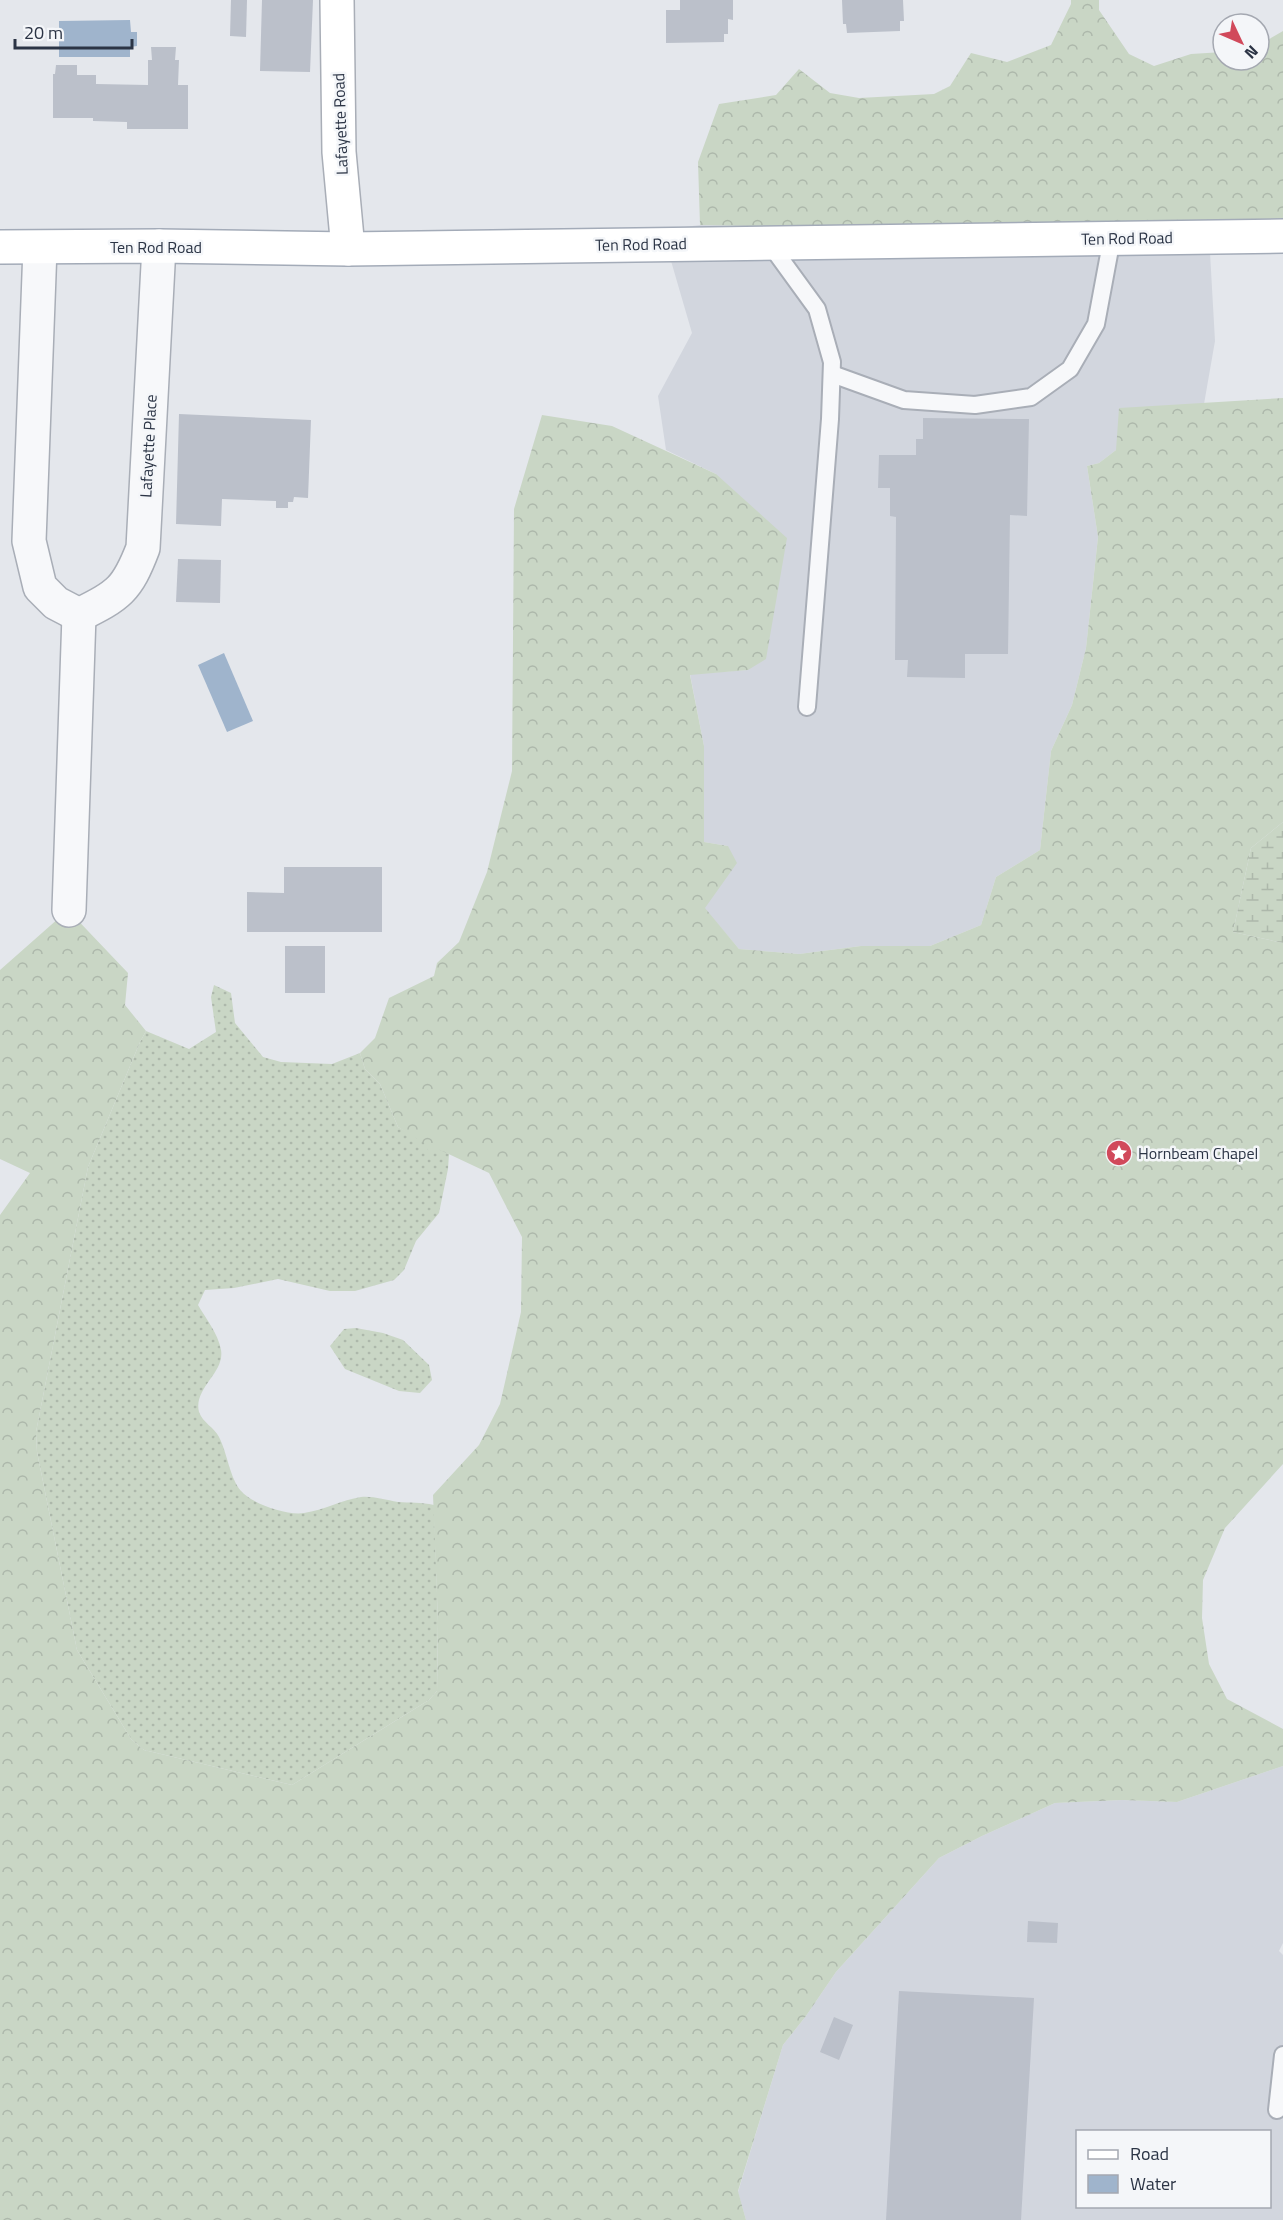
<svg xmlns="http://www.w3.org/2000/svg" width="1283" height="2220" font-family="'Titillium Web',sans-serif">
<defs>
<pattern id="grass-dots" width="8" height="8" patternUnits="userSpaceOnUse" patternTransform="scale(1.5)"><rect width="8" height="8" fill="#c9d6c5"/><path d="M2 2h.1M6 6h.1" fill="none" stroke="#adb8ab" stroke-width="1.8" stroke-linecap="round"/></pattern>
<pattern id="forest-crowns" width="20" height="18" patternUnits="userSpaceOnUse" patternTransform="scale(1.5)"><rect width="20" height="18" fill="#c9d6c5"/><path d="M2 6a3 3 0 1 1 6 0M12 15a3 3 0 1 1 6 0" fill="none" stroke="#adb8ab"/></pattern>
<pattern id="wetland-marsh" width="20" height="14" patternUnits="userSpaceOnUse" patternTransform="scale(1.5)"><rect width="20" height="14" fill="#c9d6c5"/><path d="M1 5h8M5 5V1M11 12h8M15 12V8" fill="none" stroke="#adb8ab"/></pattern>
</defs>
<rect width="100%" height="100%" fill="#e4e7ec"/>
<g fill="#d2d6de" fill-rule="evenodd">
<polygon points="700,225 1209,235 1215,341 1204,404 1116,450 1099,463 1087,466 1098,537 1086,648 1072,705 1051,751 1040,850 996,877 981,925 930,946 861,946 799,954 739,949 704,908 728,846 704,842 704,746 690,674 748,670 716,474 666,450 658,396 692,333 662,230"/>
<path d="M 1283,1766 L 1283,1943 L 1279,1951 L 1283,1955 L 1283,2220 L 746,2220 L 738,2192 L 783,2045 L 806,2016 L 836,1972 L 939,1858 L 982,1836 L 1055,1803 L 1122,1800 L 1177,1802 ZM 1078,2132 L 1270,2132 L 1270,2206 L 1078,2206 Z"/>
</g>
<g fill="url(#grass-dots)">
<path d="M 214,985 L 231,993 L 235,1023 L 263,1057 L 281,1062 L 332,1064 L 360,1053 L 365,1069 L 380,1084 L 398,1127 L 449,1154 L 448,1169 L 439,1213 L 416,1241 L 404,1270 L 394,1280 L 355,1291 L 330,1291 L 278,1279 L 234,1288 L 205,1290 L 198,1305 C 206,1319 218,1333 221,1350 C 225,1373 193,1388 199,1412 C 203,1423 214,1427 219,1437 C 227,1452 230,1479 241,1491 C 252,1504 288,1516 304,1513 C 324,1510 342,1500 361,1497 C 374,1496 385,1500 398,1502 C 410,1503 421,1502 434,1505 L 438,1622 L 437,1691 L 429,1700 L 292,1785 L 144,1750 L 131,1739 L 77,1650 L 37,1452 L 36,1432 L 88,1167 L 140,1042 L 146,1031 L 189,1049 L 216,1032 L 211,997 Z"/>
<polygon points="356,1328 383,1333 403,1340 429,1365 432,1380 420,1393 399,1391 345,1369 330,1346 344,1329"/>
</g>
<g fill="url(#forest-crowns)">
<polygon points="1071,0 1099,0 1099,10 1129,54 1154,66 1191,54 1223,52 1223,60 1259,60 1259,45 1283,31 1283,233 1209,235 700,225 698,162 719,104 776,95 799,69 830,93 859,98 934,94 950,86 971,53 1007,62 1051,45 1071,4"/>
<polygon points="1283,398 1283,822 1251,848 1233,932 1283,943 1283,1464 1225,1528 1203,1580 1202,1618 1209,1664 1227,1699 1283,1729 1283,1766 1177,1802 1122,1800 1055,1803 982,1836 939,1858 836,1972 806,2016 783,2045 738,2191 746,2220 0,2220 0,1215 30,1173 0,1159 0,970 68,910 128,973 125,1005 146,1031 140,1042 88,1167 36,1432 37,1452 77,1650 131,1739 144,1750 292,1785 429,1700 437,1691 438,1622 433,1495 479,1445 500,1404 521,1312 522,1237 489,1173 438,1149 429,1152 424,1143 398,1127 380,1084 365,1069 360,1053 375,1038 389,998 434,976 437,963 459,942 487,872 512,771 514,509 542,415 612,426 716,474 787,538 766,659 748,670 690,675 704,746 704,842 728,846 737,863 705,908 739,949 799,954 861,946 930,946 981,925 996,877 1040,850 1051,751 1072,705 1086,648 1098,537 1087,466 1099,463 1116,450 1119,408"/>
</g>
<polygon fill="url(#wetland-marsh)" points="1283,822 1283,943 1233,932 1251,848"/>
<g fill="#9fb4cc">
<polygon points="130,20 131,32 137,32 137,46 130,47 130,57 59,57 59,21"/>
<polygon points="224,653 253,721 227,732 198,665"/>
</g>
<g fill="#bbc0ca">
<polygon points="231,0 247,0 246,37 230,36"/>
<polygon points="262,0 313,0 310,72 260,71"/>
<polygon points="680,0 733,0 733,20 728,19 728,34 724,34 724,42 666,43 666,10 680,10"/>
<polygon points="842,0 903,0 904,21 900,21 900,31 847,33 846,24 843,24"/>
<polygon points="151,47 176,47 175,60 179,60 178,85 188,85 188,129 127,129 127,122 93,121 93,118 53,118 53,74 55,74 56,65 77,65 77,75 96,75 96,84 148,85 148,60 152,60"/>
<polygon points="179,414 311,420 308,498 294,497 293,502 288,502 288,508 276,508 276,501 222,499 221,526 176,524"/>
<polygon points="923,418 1029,419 1027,516 1010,515 1008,654 965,654 965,678 907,677 908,660 895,660 896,517 890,516 890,488 878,488 879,455 916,455 916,439 923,439"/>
<polygon points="178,559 221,560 220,603 176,602"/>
<polygon points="284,867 382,867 382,932 247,932 247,892 284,893"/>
<rect x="285" y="946" width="40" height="47"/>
<polygon points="1028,1921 1058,1923 1057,1943 1027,1942"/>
<polygon points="899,1991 1034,1998 1021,2220 886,2220"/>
<polygon points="834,2017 853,2025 839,2060 820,2052"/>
</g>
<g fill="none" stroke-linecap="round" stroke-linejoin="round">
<g stroke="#a9aeb7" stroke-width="20">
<g id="lane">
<polyline points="769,243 817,309 832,362 830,419 807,707"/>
<polyline points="832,374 904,400 975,405 1031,397 1070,369 1096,324 1112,238"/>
<polyline points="1277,2110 1283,2055"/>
</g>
</g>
<g stroke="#a9aeb7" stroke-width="36">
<g id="street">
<path d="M 40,248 L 29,541 L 40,587 L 56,603 L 79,615 C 119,595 127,590 143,548 L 159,246"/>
<polyline points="69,910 79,615"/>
</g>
</g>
<g stroke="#a9aeb7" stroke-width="36">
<polyline id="secondary" points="337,0 339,152 348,249"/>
</g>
<g stroke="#a3abb8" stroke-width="36">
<polyline id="primary" points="0,247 159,246 348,249 1283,236"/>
</g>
<use href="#lane" stroke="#f7f8fa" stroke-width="16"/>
<use href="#street" stroke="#f7f8fa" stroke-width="33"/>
<use href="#secondary" stroke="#fff" stroke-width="33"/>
<use href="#primary" stroke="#fff" stroke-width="33"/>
</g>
<defs>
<g id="sight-disc" transform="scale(1.35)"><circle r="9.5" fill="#d1495b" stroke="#f4f6f9"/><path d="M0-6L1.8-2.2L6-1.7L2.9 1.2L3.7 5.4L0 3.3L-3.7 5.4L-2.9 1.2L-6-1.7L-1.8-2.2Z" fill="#fff"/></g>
</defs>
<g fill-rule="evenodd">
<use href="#sight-disc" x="1119" y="1153"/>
</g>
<g text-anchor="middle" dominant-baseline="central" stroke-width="5" stroke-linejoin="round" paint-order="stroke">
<g font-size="16" fill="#2b3445" stroke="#f4f6f9">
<text transform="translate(340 124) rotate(-92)">Lafayette Road</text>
<text transform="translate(1127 238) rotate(-1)">Ten Rod Road</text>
<text transform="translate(641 244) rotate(-1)">Ten Rod Road</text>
<text x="156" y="247">Ten Rod Road</text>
<text transform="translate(148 446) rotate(-87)">Lafayette Place</text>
</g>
<g font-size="16" fill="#2b3445" stroke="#f4f6f9" text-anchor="start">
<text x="1138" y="1153">Hornbeam Chapel</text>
</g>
</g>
<rect x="1076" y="2130" width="195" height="78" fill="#f4f6f9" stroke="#a4a8b1" stroke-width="1.5"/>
<rect x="1088" y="2150" width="30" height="9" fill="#ffffff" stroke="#a4a8b1" stroke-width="1.5"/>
<text x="1130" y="2160" font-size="18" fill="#2b3445">Road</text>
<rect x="1088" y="2175" width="30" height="18" fill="#9fb4cc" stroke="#a4a8b1" stroke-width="1.5"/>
<text x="1130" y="2190" font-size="18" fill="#2b3445">Water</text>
<g transform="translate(1241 42) rotate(134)"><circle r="28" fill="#f4f6f9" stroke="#a4a8b1" stroke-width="1.5"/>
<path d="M0-4.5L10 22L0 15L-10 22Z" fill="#d1495b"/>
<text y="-9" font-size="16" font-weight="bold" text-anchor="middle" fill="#2b3445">N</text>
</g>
<path d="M15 39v9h117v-9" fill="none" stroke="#2b3445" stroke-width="3"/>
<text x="24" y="39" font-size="18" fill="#2b3445" stroke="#f4f6f9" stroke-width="4.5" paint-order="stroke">20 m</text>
</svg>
